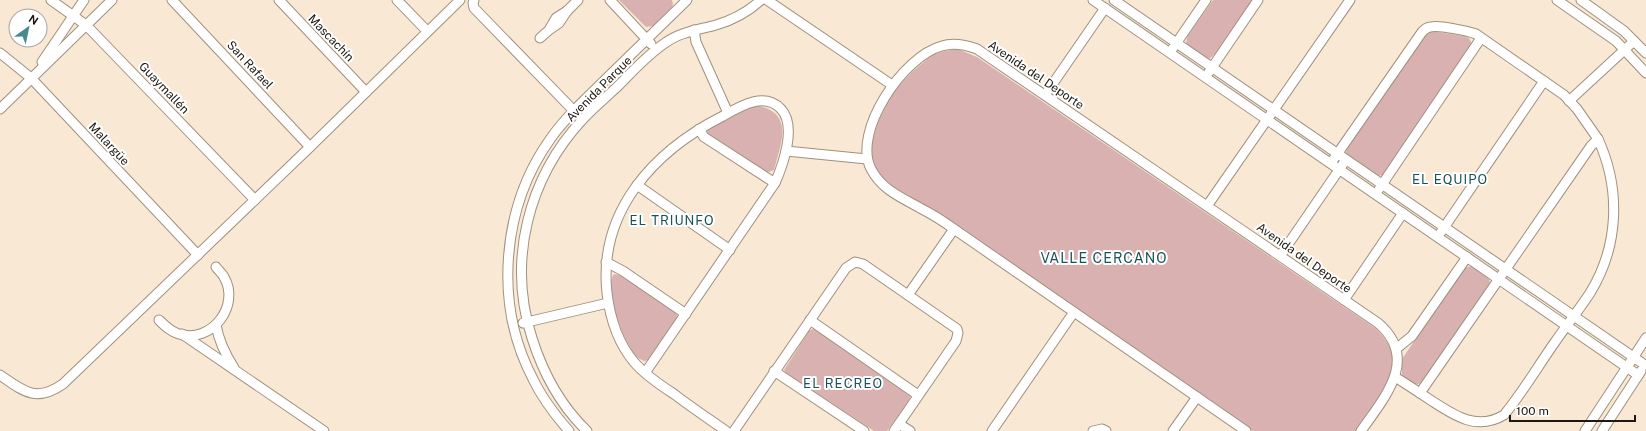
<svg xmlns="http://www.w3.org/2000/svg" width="1646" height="431" font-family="'Public Sans',sans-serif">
<rect width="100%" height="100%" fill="#f9e8d4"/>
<g fill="#dab1b1">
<polygon points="619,0 672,0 673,4 672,7 653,26 646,27"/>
<polygon points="1213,0 1253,0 1215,54 1209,59 1207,58 1186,45 1187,37"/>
<polygon points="1430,31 1464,36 1469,38 1472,44 1384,175 1376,176 1347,156 1346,153 1347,147 1425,35"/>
<path d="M 952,49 L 960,50 L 977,57 L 1375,328 C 1385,338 1395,351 1393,366 C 1391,387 1369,413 1357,431 L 1253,431 L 927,209 L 887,187 L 873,165 L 870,150 L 878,122 L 892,93 L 912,72 L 932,55 Z"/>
<path d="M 759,106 C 795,114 780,145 774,170 L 766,173 L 710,137 L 707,133 L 708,129 L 751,107 Z"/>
<path d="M 1472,266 L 1488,277 L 1491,285 L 1422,383 C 1414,386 1406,381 1402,375 L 1402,359 L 1464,268 Z"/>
<path d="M 614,274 L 623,276 L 674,310 L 677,315 L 677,320 L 648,360 L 644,361 C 642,360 640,359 638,358 C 625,348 603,287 614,274 Z"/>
<polygon points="813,329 817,329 910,396 910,399 887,431 874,431 786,373 784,370 809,331"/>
</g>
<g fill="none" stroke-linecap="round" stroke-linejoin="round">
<g stroke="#a0907e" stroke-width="11">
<g id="minor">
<polyline points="51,0 86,25 255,200"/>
<polyline points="172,0 310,147"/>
<polyline points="279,0 366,92"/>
<polyline points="397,0 427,31"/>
<polyline points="474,0 473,3 474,8 577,114"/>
<polyline points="610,0 651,44"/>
<polyline points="767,0 892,85"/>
<polyline points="1093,0 1638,375"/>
<polyline points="1114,0 1645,365"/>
<polyline points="1557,0 1616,41 1646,73"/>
<polyline points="1581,0 1624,31 1646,53"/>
<polyline points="567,11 578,0"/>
<polyline points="694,30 696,42 728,113"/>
<polyline points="540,38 549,30 559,23 567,11 556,18 549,30"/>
<polyline points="1173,48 1206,0"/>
<polyline points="0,53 31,78 198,255"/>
<polyline points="42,62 84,0"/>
<polyline points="1209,72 1258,0"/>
<polyline points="1045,95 1105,8"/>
<polyline points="1569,101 1634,41"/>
<polyline points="0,109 112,0"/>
<polyline points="699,129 704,137 775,183"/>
<polyline points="786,151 867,159"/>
<path d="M 1331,163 L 1422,32 C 1425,29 1427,27 1431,27 C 1439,25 1468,31 1476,34 L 1564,95 L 1577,109 L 1598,139 L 1591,146 L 1420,393"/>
<polyline points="637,185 730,250"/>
<polyline points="1379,189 1481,38"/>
<polyline points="1207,206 1350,0"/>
<polyline points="1441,232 1544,81"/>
<polyline points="1280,256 1343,164"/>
<polyline points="606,262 623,271 686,314"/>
<polyline points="908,295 954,229"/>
<polyline points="1344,300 1403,213"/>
<path d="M 159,320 C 165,326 171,332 179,334 C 211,344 241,306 224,277 C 222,273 218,270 216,267"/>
<polyline points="810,320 918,395"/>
<polyline points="523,323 608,303"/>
<path d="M 216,325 C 219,342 225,354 234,368"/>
<polyline points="182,334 324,431"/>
<polyline points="1396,349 1412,336 1467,257"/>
<polyline points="774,371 864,431"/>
<path d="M 645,373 L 775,183 C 783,165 797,126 781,109 C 764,91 739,107 723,116 C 654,151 598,211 607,293 C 610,318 618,343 634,362 C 645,375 660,385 674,394 C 691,407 709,419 726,431"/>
<path d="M 0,375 C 23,391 36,403 63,384 L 310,147 L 460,0"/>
<path d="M 1395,377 C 1408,385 1420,393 1432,401 C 1455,416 1477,431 1504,415 C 1523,392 1538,366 1555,342 C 1566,326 1579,310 1590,293 C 1619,246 1621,189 1598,139"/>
<polyline points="899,424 910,431"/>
<path d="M 569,431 C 555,415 542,398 533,379 C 493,303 502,206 551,138 C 567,115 589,96 609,76 C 635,51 661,25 687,0"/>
<path d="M 587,431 C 561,406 543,373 532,338 C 507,261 528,178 583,119 C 593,108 605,98 616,88 C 632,72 647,55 665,43 C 680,32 698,30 716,25 C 733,20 748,12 761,0"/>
<polyline points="734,431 846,268 855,262 863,264 957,329 958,333 956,341 894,431"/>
<polyline points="992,431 1074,312"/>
<polyline points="1093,431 1102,429 1106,431"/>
<polyline points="1173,431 1197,397"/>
<path d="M 1246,431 L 954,229 C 943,221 932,214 920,208 C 901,197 882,190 871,169 C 852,132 903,56 942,46 C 954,42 966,45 977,49 L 1378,323 C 1420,359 1384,398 1361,431"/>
<polyline points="1585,431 1646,338"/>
<polyline points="1602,431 1641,371"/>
</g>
</g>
<use href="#minor" stroke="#fff" stroke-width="9"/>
</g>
<g text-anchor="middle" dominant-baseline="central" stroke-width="4" stroke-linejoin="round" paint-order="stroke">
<g font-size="12" fill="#1e1811" stroke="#fff">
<text transform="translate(331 38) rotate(46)">Mascachín</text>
<text transform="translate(250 65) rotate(47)">San Rafael</text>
<text transform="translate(1036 75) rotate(34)">Avenida del Deporte</text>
<text transform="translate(164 88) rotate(46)">Guaymallén</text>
<text transform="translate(599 89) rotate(-45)">Avenida Parque</text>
<text transform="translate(109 144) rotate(47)">Malargüe</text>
<text transform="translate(1304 258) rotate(35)">Avenida del Deporte</text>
</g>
<g font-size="13" letter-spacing="1" fill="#195459" stroke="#fff">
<text x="1450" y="179">EL EQUIPO</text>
<text x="672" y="220">EL TRIUNFO</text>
<text x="843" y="383">EL RECREO</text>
</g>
<g font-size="14" letter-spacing="1" fill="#195459" stroke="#fff">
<text x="1104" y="258">VALLE CERCANO</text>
</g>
</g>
<g transform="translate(28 28) rotate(33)"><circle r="19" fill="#ffffff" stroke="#a5a3a0"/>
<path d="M0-3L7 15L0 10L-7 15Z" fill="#438b91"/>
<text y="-6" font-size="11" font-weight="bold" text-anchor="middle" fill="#1e1811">N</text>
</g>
<path d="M1510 415v6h125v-6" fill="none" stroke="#1e1811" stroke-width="2"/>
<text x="1516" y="415" font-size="12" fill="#1e1811" stroke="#ffffff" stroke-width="3" paint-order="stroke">100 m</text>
</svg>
